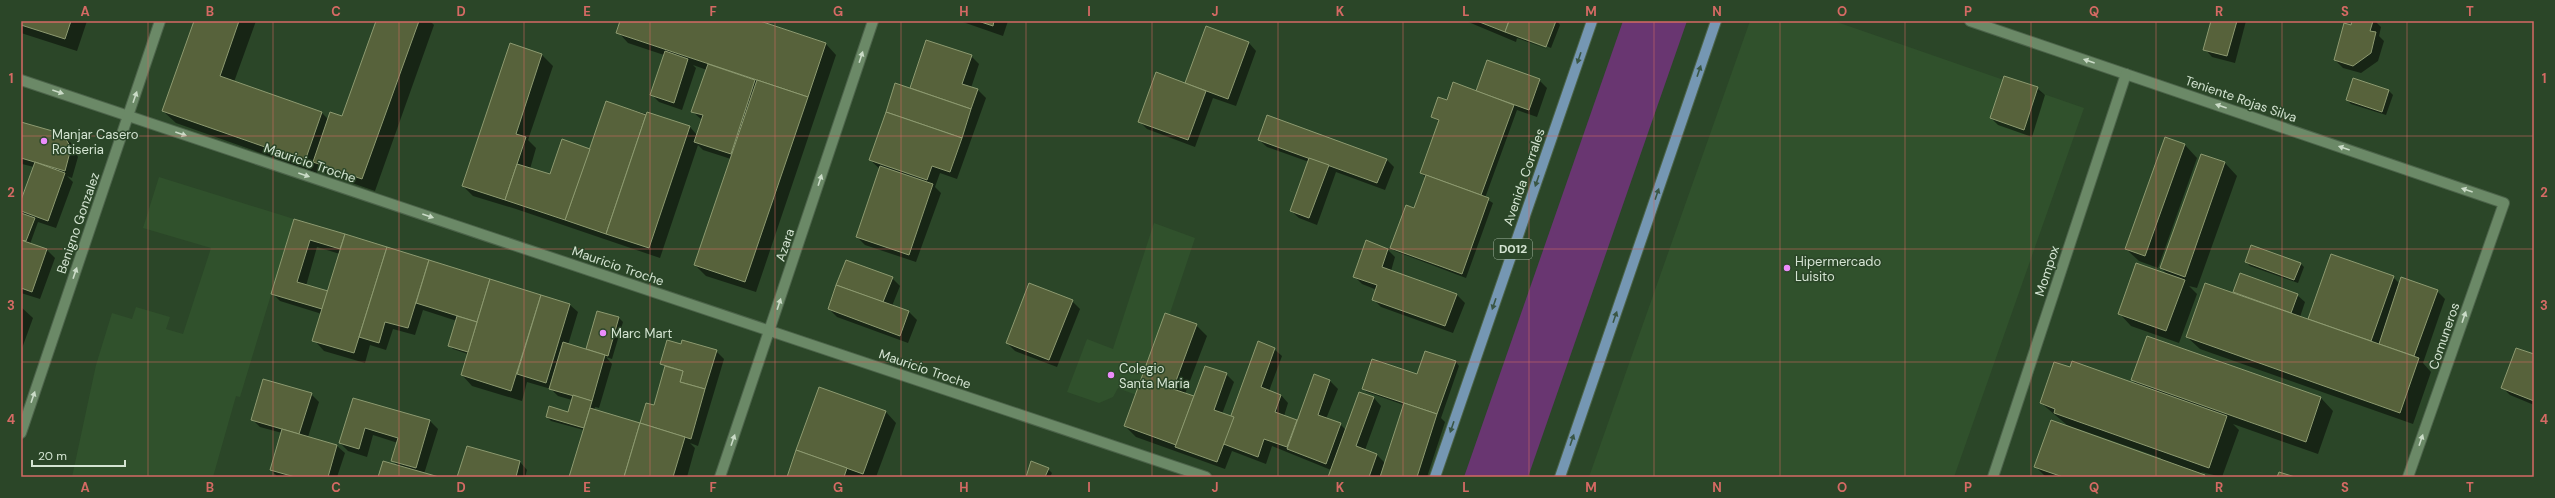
<svg xmlns="http://www.w3.org/2000/svg" width="2555" height="498" font-family="'DM Sans',sans-serif">
<rect width="100%" height="100%" fill="#2b4628"/>
<g fill="#30512c">
<polygon points="1750,21 1834,21 2084,108 1954,477 1589,477"/>
<polygon points="159,177 294,219 240,397 236,396 213,477 72,477 96,365 112,313 132,319 136,307 170,317 166,329 183,334 211,248 143,228"/>
<polygon points="1154,223 1195,238 1153,364 1144,398 1118,388 1113,397 1099,403 1067,392 1087,339 1113,349"/>
</g>
<polygon fill="#693671" points="1623,21 1687,21 1528,477 1464,477"/>
<g fill="#0007" fill-rule="evenodd">
<polygon points="21,21 87,21 77,51 21,33"/>
<polygon points="195,21 256,21 234,82 322,113 329,120 343,117 376,23 369,21 430,21 434,25 375,191 326,174 319,167 317,173 176,123 163,111"/>
<polygon points="621,21 757,21 826,44 836,55 756,292 706,276 695,265 731,159 703,150 698,145 660,258 516,209 473,196 463,186 511,45 542,55 553,66 528,140 536,148 530,169 551,175 590,150 606,102 690,127 697,135 702,120 693,112 707,70 693,65 696,68 682,110 659,102 651,94 664,55 628,43 618,32"/>
<polygon points="960,21 1008,21 1003,36"/>
<polygon points="1466,21 1557,21 1560,25 1551,48 1518,35 1518,37 1550,50 1517,38 1516,42"/>
<polygon points="2212,21 2246,21 2235,63 2212,57 2205,49"/>
<polygon points="2353,21 2375,21 2381,27 2379,36 2384,41 2378,61 2361,73 2343,68 2335,60"/>
<polygon points="1206,27 1249,43 1256,51 1236,106 1213,98 1195,147 1147,129 1139,121 1186,85"/>
<polygon points="927,41 971,56 979,64 971,88 978,90 986,98 957,179 940,173 935,187 941,193 916,262 865,245 857,237 880,169 870,160 910,89"/>
<polygon points="1539,80 1547,88 1537,117 1517,110 1485,198 1493,203 1466,278 1395,251 1391,248 1415,209 1426,178 1421,173 1440,122 1432,117 1447,101"/>
<polygon points="2037,88 2045,95 2032,137 1998,125 1991,118"/>
<polygon points="2389,91 2393,95 2386,115 2351,104 2347,100"/>
<polygon points="21,123 62,135 71,143 78,157 72,178 67,176 73,182 56,228 38,222 30,244 47,250 55,258 40,299 21,293 21,214 24,215 21,212 21,203 34,167 22,164 21,167"/>
<polygon points="2165,139 2185,145 2197,158 2158,268 2139,261 2126,249"/>
<polygon points="1259,140 1386,159 1394,167 1385,190 1336,172 1317,225 1299,218 1291,211 1309,162 1267,147"/>
<polygon points="2202,155 2225,163 2237,176 2197,288 2189,286 2197,294 2179,343 2131,326 2119,313 2169,276 2161,268"/>
<path d="M 294,220 L 570,305 L 578,312 L 568,345 L 590,352 L 588,349 L 598,312 L 619,318 L 623,322 L 612,359 L 606,357 L 612,364 L 599,408 L 595,407 L 594,411 L 643,425 L 654,406 L 666,368 L 661,364 L 681,345 L 716,351 L 724,359 L 698,446 L 690,443 L 695,448 L 687,477 L 570,477 L 584,430 L 551,421 L 547,417 L 569,413 L 572,400 L 558,396 L 551,389 L 527,382 L 522,401 L 472,386 L 462,375 L 468,354 L 453,349 L 449,345 L 457,321 L 423,310 L 415,335 L 393,329 L 386,350 L 370,345 L 365,363 L 324,351 L 314,340 L 322,314 L 280,301 L 272,293 ZM 317,247 L 340,254 L 328,293 L 306,286 Z"/>
<polygon points="1388,250 1395,257 1391,271 1457,295 1465,303 1453,333 1381,307 1373,299 1377,290 1362,284 1354,276"/>
<polygon points="2331,255 2393,277 2400,284 2437,291 2445,299 2423,363 2431,372 2413,424 2200,349 2187,337 2233,294 2240,275 2297,295 2305,302 2300,317 2308,320"/>
<polygon points="2246,262 2300,263 2304,267 2298,283 2250,266"/>
<polygon points="892,278 900,286 892,306 909,312 917,320 908,343 837,317 829,309"/>
<polygon points="1072,301 1080,309 1057,367 1015,351 1007,343"/>
<polygon points="21,307 33,318 21,351"/>
<polygon points="1196,325 1207,336 1185,394 1193,397 1226,374 1234,382 1222,414 1231,418 1274,349 1282,356 1269,391 1281,395 1288,403 1284,416 1297,422 1315,375 1330,381 1338,389 1326,419 1340,424 1346,430 1374,398 1381,406 1365,450 1377,455 1385,463 1404,405 1367,392 1363,389 1418,375 1426,352 1456,362 1459,366 1441,418 1445,422 1427,477 1329,477 1331,470 1272,446 1266,464 1232,451 1225,469 1136,437 1125,426"/>
<polygon points="2148,337 2321,398 2333,411 2318,454 2233,424 2239,430 2222,477 2201,472 2206,477 2046,477 2035,466 2161,460 2161,458 2067,425 2041,403 2138,386 2132,380"/>
<polygon points="2534,355 2534,405 2510,395 2502,387"/>
<polygon points="311,394 319,402 308,437 337,446 345,453 337,477 278,477 271,470 282,433 260,427 252,419"/>
<polygon points="353,399 430,421 438,429 424,474 435,477 379,477 398,466 393,461 398,443 373,435 367,457 348,451 340,443"/>
<polygon points="886,412 896,423 876,477 788,477"/>
<polygon points="520,462 527,470 525,477 458,477"/>
<polygon points="1048,469 1052,473 1050,477 1027,477"/>
</g>
<g fill="#57623b" stroke="#8d9a70">
<polygon points="21,21 71,21 65,39 21,25"/>
<polygon points="194,21 239,21 220,76 322,112 305,161 162,111"/>
<polygon points="376,21 419,21 362,179 313,162 330,112 342,116"/>
<polygon points="620,21 760,21 826,43 808,97 616,33"/>
<polygon points="978,21 994,21 993,26"/>
<polygon points="1477,21 1509,21 1505,32"/>
<polygon points="1509,21 1556,21 1546,47 1505,32"/>
<polygon points="2211,21 2237,21 2227,56 2203,50"/>
<polygon points="2352,21 2373,21 2370,31 2376,32 2371,53 2353,66 2334,60 2344,23 2351,25"/>
<polygon points="1206,26 1249,42 1228,99 1185,83"/>
<polygon points="926,40 972,55 962,84 978,89 971,109 910,88"/>
<polygon points="510,43 542,54 516,134 526,137 505,200 462,186"/>
<polygon points="665,51 688,59 674,103 650,95"/>
<polygon points="1487,60 1540,79 1529,110 1476,91"/>
<polygon points="708,64 755,80 731,154 694,142 703,115 691,112"/>
<polygon points="1156,72 1206,91 1188,140 1138,122"/>
<polygon points="2004,76 2038,87 2024,130 1990,118"/>
<polygon points="2353,78 2389,90 2382,112 2346,100"/>
<polygon points="757,80 808,97 745,282 694,265"/>
<polygon points="1453,82 1514,105 1481,195 1420,173 1439,120 1431,117 1438,97 1447,100"/>
<polygon points="895,83 971,109 962,138 886,112"/>
<polygon points="606,101 646,115 606,234 565,220"/>
<polygon points="647,112 690,126 649,248 606,234"/>
<polygon points="886,112 962,138 950,172 932,166 927,180 869,160"/>
<polygon points="1267,115 1387,159 1377,183 1258,140"/>
<polygon points="21,122 63,134 71,148 65,171 21,158"/>
<polygon points="2165,137 2185,144 2145,256 2125,249"/>
<polygon points="562,139 590,149 565,220 505,200 517,164 550,174"/>
<polygon points="2201,154 2225,162 2185,277 2160,268"/>
<polygon points="1309,158 1329,165 1309,218 1290,211"/>
<polygon points="35,162 65,173 48,221 21,211 21,200"/>
<polygon points="880,166 933,184 909,255 856,237"/>
<polygon points="1426,175 1489,198 1462,274 1390,248 1406,205 1414,208"/>
<polygon points="21,213 35,218 26,241 21,240"/>
<polygon points="294,219 345,234 340,249 310,240 297,282 328,291 322,309 271,294"/>
<polygon points="345,234 387,247 354,353 312,341"/>
<polygon points="21,240 47,249 32,292 21,288"/>
<polygon points="1366,240 1388,249 1382,267 1457,294 1445,326 1372,300 1377,285 1353,277"/>
<polygon points="2251,245 2301,263 2294,280 2245,262"/>
<polygon points="387,247 429,260 408,328 385,322 379,343 359,337"/>
<polygon points="2331,254 2394,276 2371,341 2308,319"/>
<polygon points="429,260 490,279 477,322 416,303"/>
<polygon points="846,260 893,277 883,302 836,285"/>
<polygon points="2136,263 2185,280 2166,331 2118,314"/>
<polygon points="2240,273 2298,294 2291,313 2233,292"/>
<polygon points="2401,277 2438,290 2414,356 2379,344"/>
<polygon points="490,279 541,295 511,391 461,375"/>
<polygon points="1029,283 1073,300 1049,360 1006,343"/>
<polygon points="2205,283 2419,358 2400,413 2186,337"/>
<polygon points="836,285 909,311 900,336 828,309"/>
<polygon points="541,295 570,304 546,383 517,374"/>
<polygon points="597,311 619,317 608,356 586,349"/>
<polygon points="1165,313 1197,324 1173,389 1194,396 1176,445 1124,426"/>
<polygon points="457,316 477,322 468,352 448,346"/>
<polygon points="2147,336 2321,397 2306,442 2131,380"/>
<polygon points="667,340 681,344 682,340 717,350 705,389 680,382 683,371 660,364"/>
<polygon points="1258,341 1275,348 1261,387 1281,395 1275,412 1297,420 1287,447 1264,439 1258,457 1221,443"/>
<polygon points="563,342 605,355 592,401 549,389"/>
<polygon points="2516,348 2534,354 2534,401 2501,388"/>
<polygon points="1425,351 1456,361 1437,414 1362,389 1372,359 1417,374"/>
<polygon points="2072,361 2227,416 2209,468 2054,413 2055,409 2040,403 2054,362 2070,367"/>
<polygon points="665,366 683,371 680,382 705,389 691,439 640,423 646,403 654,405"/>
<polygon points="1205,366 1227,373 1214,410 1234,417 1217,462 1175,447"/>
<polygon points="1314,374 1330,380 1318,415 1341,423 1326,464 1287,449"/>
<polygon points="263,379 312,393 299,434 251,420"/>
<polygon points="819,387 886,411 863,474 796,450"/>
<polygon points="1359,392 1374,397 1356,446 1377,454 1369,477 1328,477"/>
<polygon points="573,395 592,401 584,428 546,417 549,406 568,412"/>
<polygon points="353,398 430,420 416,468 391,461 398,438 365,428 359,449 339,443"/>
<polygon points="1404,403 1437,414 1417,477 1380,477"/>
<polygon points="590,408 640,423 624,477 569,477"/>
<polygon points="2051,420 2205,475 2204,477 2063,477 2034,467"/>
<polygon points="640,423 685,437 673,477 624,477"/>
<polygon points="282,429 337,445 328,477 295,477 270,470"/>
<polygon points="467,446 520,461 516,477 457,477"/>
<polygon points="796,450 847,468 844,477 787,477"/>
<polygon points="383,461 439,477 378,477"/>
<polygon points="1031,461 1049,468 1045,477 1026,477"/>
<polygon points="2279,472 2295,477 2277,477"/>
</g>
<g fill="none" stroke-linecap="round" stroke-linejoin="round">
<g stroke="#4c634a" stroke-width="12">
<g id="minor">
<polyline points="1970,21 2504,203 2408,477"/>
<polyline points="21,80 1206,477"/>
<polyline points="21,433 160,21"/>
<polyline points="720,477 873,21"/>
<polyline points="1993,477 2126,74"/>
</g>
</g>
<g stroke="#4c634a" stroke-width="12">
<g id="primary">
<polyline points="1435,477 1592,21"/>
<polyline points="1560,477 1716,21"/>
</g>
</g>
<use href="#minor" stroke="#6b8967" stroke-width="10"/>
<use href="#primary" stroke="#7597b3" stroke-width="10"/>
</g>
<defs><path id="oneway-solid" d="M-6-.8H1V-3.2L6.5 0L1 3.2V.8H-6Z"/></defs>
<g fill="#cadbc7">
<use href="#oneway-solid" transform="translate(861 57) rotate(-72)"/>
<use href="#oneway-solid" transform="translate(2089 61) rotate(-161)"/>
<use href="#oneway-solid" transform="translate(58 92) rotate(19)"/>
<use href="#oneway-solid" transform="translate(135 97) rotate(-71)"/>
<use href="#oneway-solid" transform="translate(2221 106) rotate(-161)"/>
<use href="#oneway-solid" transform="translate(181 134) rotate(19)"/>
<use href="#oneway-solid" transform="translate(2344 148) rotate(-161)"/>
<use href="#oneway-solid" transform="translate(304 175) rotate(19)"/>
<use href="#oneway-solid" transform="translate(820 180) rotate(-72)"/>
<use href="#oneway-solid" transform="translate(2467 190) rotate(-161)"/>
<use href="#oneway-solid" transform="translate(428 216) rotate(19)"/>
<use href="#oneway-solid" transform="translate(75 273) rotate(-71)"/>
<use href="#oneway-solid" transform="translate(779 304) rotate(-72)"/>
<use href="#oneway-solid" transform="translate(2464 317) rotate(-71)"/>
<use href="#oneway-solid" transform="translate(33 397) rotate(-71)"/>
<use href="#oneway-solid" transform="translate(733 440) rotate(-71)"/>
<use href="#oneway-solid" transform="translate(2421 440) rotate(-71)"/>
</g>
<g fill="#3a5644">
<use href="#oneway-solid" transform="translate(1579 58) rotate(109)"/>
<use href="#oneway-solid" transform="translate(1699 71) rotate(-71)"/>
<use href="#oneway-solid" transform="translate(1537 181) rotate(109)"/>
<use href="#oneway-solid" transform="translate(1657 194) rotate(-71)"/>
<use href="#oneway-solid" transform="translate(1494 304) rotate(109)"/>
<use href="#oneway-solid" transform="translate(1615 317) rotate(-71)"/>
<use href="#oneway-solid" transform="translate(1452 427) rotate(109)"/>
<use href="#oneway-solid" transform="translate(1572 440) rotate(-71)"/>
</g>
<path fill="none" stroke="#d56a64" stroke-width="1" stroke-opacity="0.55" d="M 148,21 L 148,477M 273,21 L 273,477M 399,21 L 399,477M 524,21 L 524,477M 650,21 L 650,477M 775,21 L 775,477M 901,21 L 901,477M 1026,21 L 1026,477M 1152,21 L 1152,477M 1278,21 L 1278,477M 1403,21 L 1403,477M 1529,21 L 1529,477M 1654,21 L 1654,477M 1780,21 L 1780,477M 1905,21 L 1905,477M 2031,21 L 2031,477M 2156,21 L 2156,477M 2282,21 L 2282,477M 2407,21 L 2407,477M 21,136 L 2534,136M 21,249 L 2534,249M 21,362 L 2534,362"/>
<g fill="#ec8cfb" stroke="#2b4628" stroke-width="1.5">
<circle cx="44" cy="141" r="4"/>
<circle cx="1787" cy="268" r="4"/>
<circle cx="603" cy="333" r="4"/>
<circle cx="1111" cy="375" r="4"/>
</g>
<g text-anchor="middle" dominant-baseline="central" stroke-width="3" stroke-linejoin="round" paint-order="stroke">
<rect fill="#2b4628" stroke="#a1b59f" stroke-width="1" x="1494" y="239" width="38" height="20" rx="3"/>
<g font-size="12" font-weight="bold" fill="#d4e4d2">
<text x="1513" y="249">D012</text>
</g>
<g font-size="13" fill="#d4e4d2" stroke="#2b4628">
<text transform="translate(2241 99) rotate(19)">Teniente Rojas Silva</text>
<text transform="translate(310 163) rotate(19)">Mauricio Troche</text>
<text transform="translate(1524 177) rotate(-71)">Avenida Corrales</text>
<text transform="translate(78 223) rotate(-71)">Benigno Gonzalez</text>
<text transform="translate(785 245) rotate(-72)">Azara</text>
<text transform="translate(618 266) rotate(19)">Mauricio Troche</text>
<text transform="translate(2047 271) rotate(-72)">Mompox</text>
<text transform="translate(2444 336) rotate(-71)">Comuneros</text>
<text transform="translate(925 369) rotate(19)">Mauricio Troche</text>
</g>
<g font-size="13" fill="#d4e4d2" stroke="#2b4628" text-anchor="start">
<text x="52" y="134">Manjar Casero<tspan x="52" dy="15">Rotiseria</tspan></text>
<text x="1795" y="261">Hipermercado<tspan x="1795" dy="15">Luisito</tspan></text>
<text x="611" y="333">Marc Mart</text>
<text x="1119" y="368">Colegio<tspan x="1119" dy="15">Santa Maria</tspan></text>
</g>
</g>
<rect width="2555" height="498" fill="none" stroke="#2b4628" stroke-width="44"/>
<path d="M32 460v6h93v-6" fill="none" stroke="#d4e4d2" stroke-width="2"/>
<text x="38" y="460" font-size="12" fill="#d4e4d2" stroke="#2b4628" stroke-width="3" paint-order="stroke">20 m</text>
<rect x="22" y="22" width="2511" height="454" fill="none" stroke="#d56a64" stroke-width="1.5"/>
<g font-size="13" text-anchor="middle" font-weight="bold" fill="#d56a64">
<text x="85" y="16">A</text>
<text x="210" y="16">B</text>
<text x="336" y="16">C</text>
<text x="461" y="16">D</text>
<text x="587" y="16">E</text>
<text x="713" y="16">F</text>
<text x="838" y="16">G</text>
<text x="964" y="16">H</text>
<text x="1089" y="16">I</text>
<text x="1215" y="16">J</text>
<text x="1340" y="16">K</text>
<text x="1466" y="16">L</text>
<text x="1591" y="16">M</text>
<text x="1717" y="16">N</text>
<text x="1842" y="16">O</text>
<text x="1968" y="16">P</text>
<text x="2094" y="16">Q</text>
<text x="2219" y="16">R</text>
<text x="2345" y="16">S</text>
<text x="2470" y="16">T</text>
<text x="11" y="83">1</text>
<text x="2544" y="83">1</text>
<text x="11" y="197">2</text>
<text x="2544" y="197">2</text>
<text x="11" y="310">3</text>
<text x="2544" y="310">3</text>
<text x="11" y="424">4</text>
<text x="2544" y="424">4</text>
<text x="85" y="492">A</text>
<text x="210" y="492">B</text>
<text x="336" y="492">C</text>
<text x="461" y="492">D</text>
<text x="587" y="492">E</text>
<text x="713" y="492">F</text>
<text x="838" y="492">G</text>
<text x="964" y="492">H</text>
<text x="1089" y="492">I</text>
<text x="1215" y="492">J</text>
<text x="1340" y="492">K</text>
<text x="1466" y="492">L</text>
<text x="1591" y="492">M</text>
<text x="1717" y="492">N</text>
<text x="1842" y="492">O</text>
<text x="1968" y="492">P</text>
<text x="2094" y="492">Q</text>
<text x="2219" y="492">R</text>
<text x="2345" y="492">S</text>
<text x="2470" y="492">T</text>
</g>
</svg>
